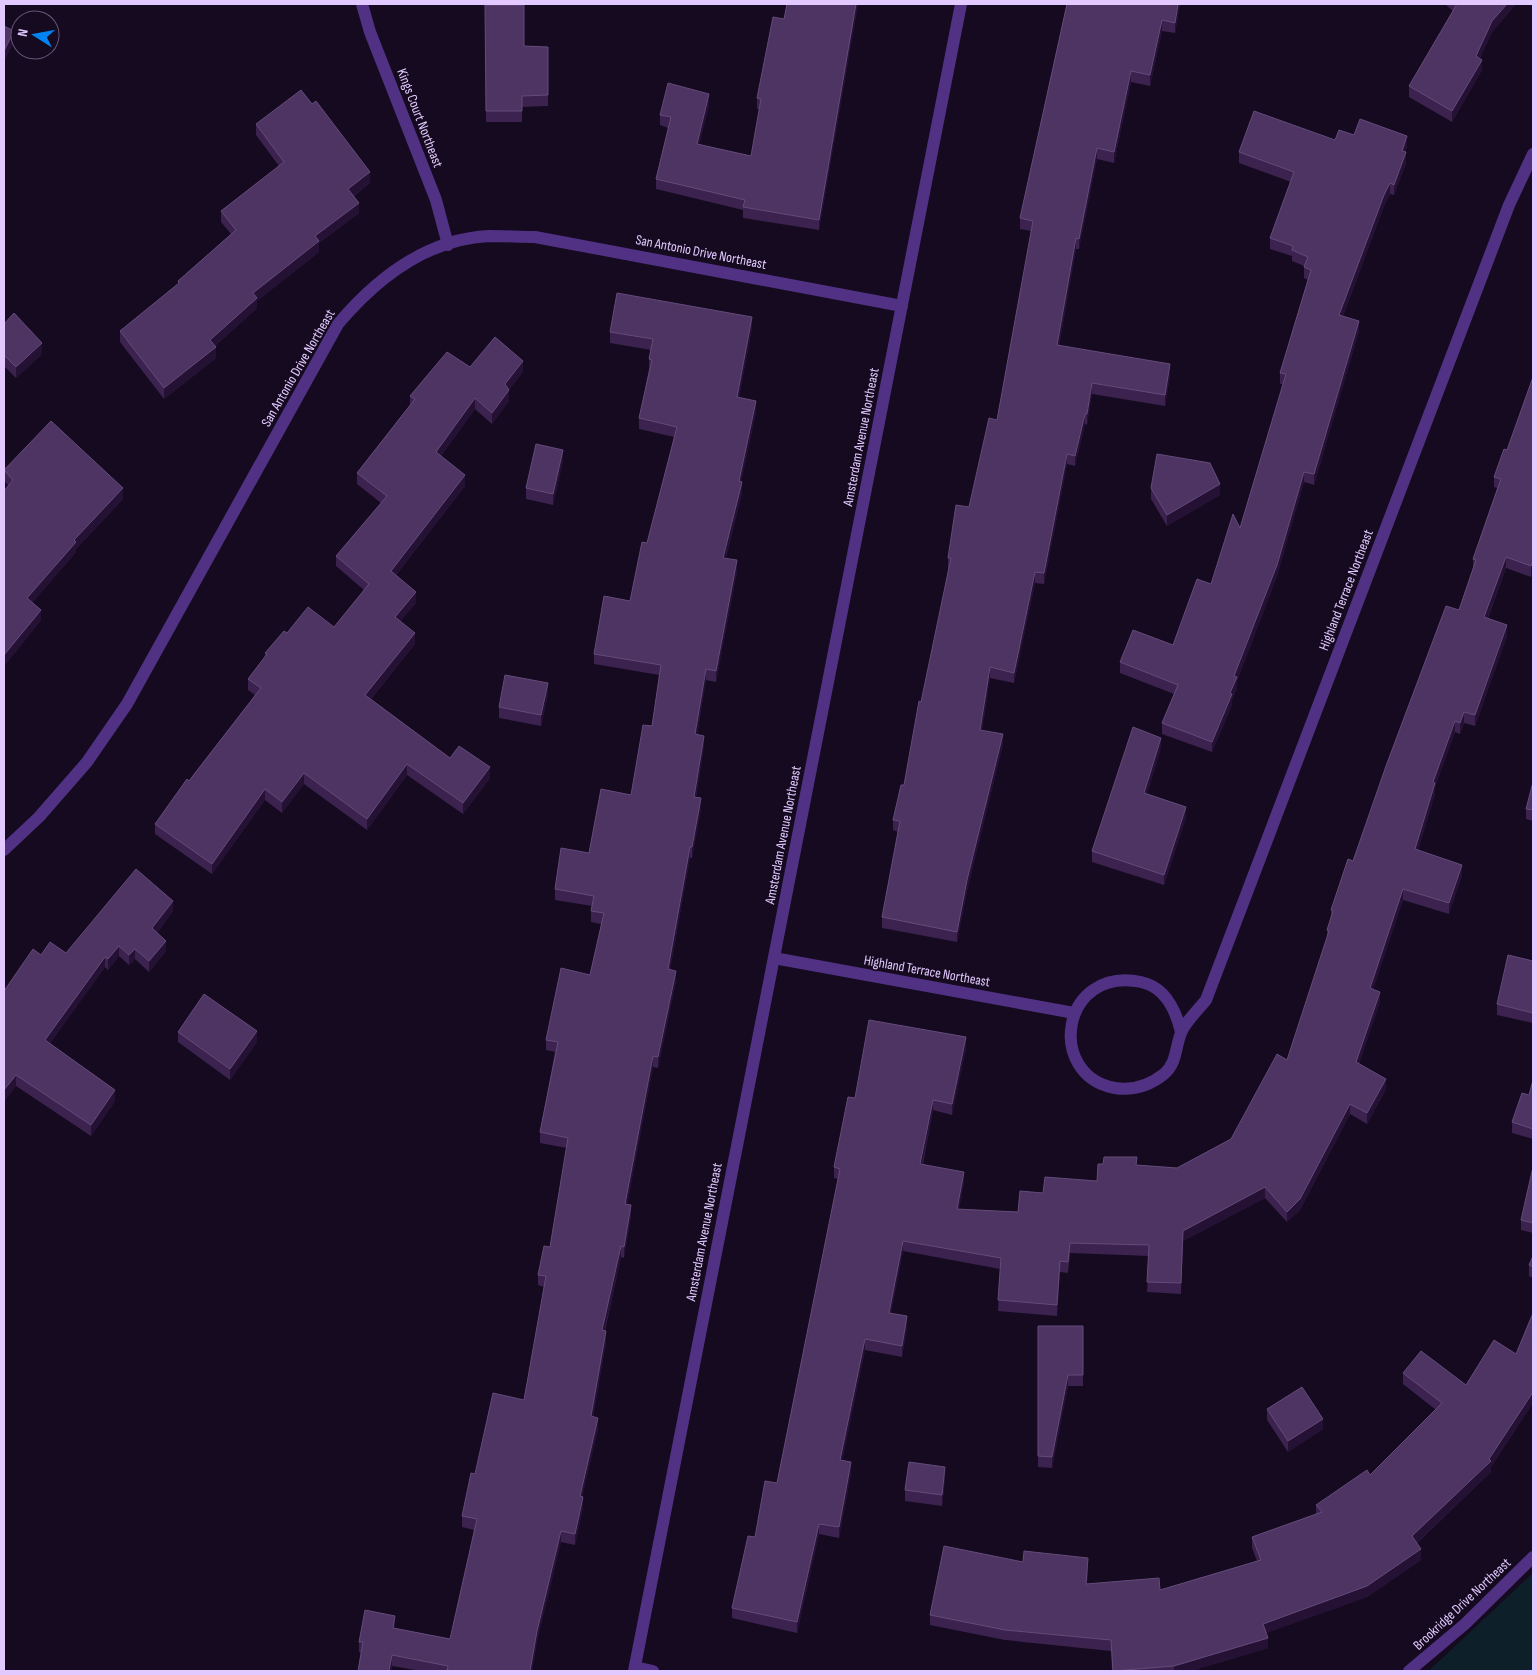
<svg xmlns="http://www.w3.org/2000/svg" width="1537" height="1675" font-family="'Sofia Sans Condensed',sans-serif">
<rect width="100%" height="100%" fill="#150a1f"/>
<polygon fill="#0d202a" points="1533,1573 1533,1671 1428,1671 1434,1666"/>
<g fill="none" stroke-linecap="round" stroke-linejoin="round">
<g stroke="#513183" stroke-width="12">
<polyline points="362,4 370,32 436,200 448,245"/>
<path d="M 4,850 L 39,817 L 87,762 L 127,704 L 338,324 C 376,279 427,239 489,236 C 505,236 520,237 535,237 L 902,306"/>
<polyline points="774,958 1074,1013"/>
<path d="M 1181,1032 C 1176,1011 1165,987 1141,982 C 1060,966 1046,1076 1115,1088 C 1134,1091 1149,1086 1164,1074 C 1177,1063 1175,1048 1181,1033 C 1185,1022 1198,1010 1206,1000 L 1509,205 L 1533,154"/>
<polyline points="635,1667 653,1671"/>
<polyline points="634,1671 961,4"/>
<polyline points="1409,1671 1465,1624 1533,1557"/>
</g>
</g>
<g fill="#3b224f">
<polygon points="484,4 507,4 507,5 524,46 548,47 548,106 522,107 522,122 486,122 485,5 492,5"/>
<polygon points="787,4 858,4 819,230 743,218 743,210 656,189 656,179 668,128 660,125 660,115 709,105 699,145 751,156 760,109 757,109 757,98 784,19"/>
<polygon points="1067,4 1180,4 1175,33 1162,31 1150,86 1131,82 1114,163 1097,159 1079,249 1076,249 1059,346 1170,375 1165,406 1092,394 1087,425 1085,424 1075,466 1067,464 1044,584 1035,583 1014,683 990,678 982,730 1003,744 967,891 957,942 882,928 882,917 898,832 893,830 893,820 904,785 949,569 948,568 948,558 969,507 997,420 1031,231 1020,229 1020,218"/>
<polygon points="1445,4 1516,4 1492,32 1480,58 1482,70 1452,122 1409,97 1409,86 1453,11"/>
<polygon points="256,124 370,183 354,196 359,213 319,243 319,252 257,301 257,308 215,346 216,358 164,399 120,342 120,331 178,284 178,281 231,234 221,222 221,211 279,166 256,135"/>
<polygon points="1354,135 1407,146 1405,152 1406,163 1394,195 1390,194 1384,206 1343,316 1359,331 1314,485 1304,482 1277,576 1237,681 1237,688 1232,700 1232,705 1212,752 1162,734 1162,723 1174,694 1120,673 1120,662 1173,645 1211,584 1240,528 1283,384 1280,384 1280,373 1308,280 1304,278 1304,266 1292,261 1292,256 1270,249 1270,238 1291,182 1239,163 1239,152 1335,140"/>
<polygon points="4,324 42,354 16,378 4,366"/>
<polygon points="752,328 739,397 756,412 741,482 742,493 726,558 737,571 716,682 706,680 697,735 704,746 696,797 701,809 692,858 690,858 670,970 676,981 658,1068 653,1067 627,1205 631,1216 624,1258 621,1257 605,1331 606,1342 593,1417 598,1429 582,1497 583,1507 575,1545 561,1542 537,1641 532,1671 421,1671 392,1666 391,1671 358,1671 361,1653 359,1652 359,1642 395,1627 395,1628 450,1639 474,1530 462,1527 462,1516 475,1474 524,1400 544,1287 538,1285 538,1275 550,1247 567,1148 540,1143 540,1132 555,1052 546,1050 546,1040 590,975 601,924 591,922 591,911 592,906 555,900 555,889 589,853 631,795 652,726 659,675 594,664 594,654 630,601 647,543 674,437 639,429 639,418 649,369 649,359 651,350 610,343 610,332"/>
<polygon points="470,367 523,372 509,390 509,401 492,424 475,409 441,456 465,486 396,575 416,603 400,621 415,644 371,699 450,758 490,778 463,814 407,775 367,830 304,784 282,813 265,800 212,874 155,834 155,824 255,695 248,690 248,679 265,657 265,653 287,633 334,627 364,590 336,566 336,556 381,503 357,484 357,473 410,405 410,396"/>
<polygon points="1533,377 1531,577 1506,568 1488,618 1507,636 1475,726 1464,723 1460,734 1455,732 1435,787 1435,794 1418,850 1462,875 1449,914 1403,900 1373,989 1380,1002 1359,1064 1386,1089 1367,1124 1350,1114 1300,1210 1287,1222 1265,1198 1183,1241 1181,1294 1147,1292 1149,1256 1070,1253 1068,1273 1060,1272 1057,1316 998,1311 1000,1269 903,1251 891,1313 907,1327 902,1357 865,1350 842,1461 851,1473 839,1538 819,1534 797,1633 732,1618 732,1608 755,1537 777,1483 838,1179 834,1178 834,1167 855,1098 966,1048 952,1115 933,1110 923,1164 964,1183 959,1209 1018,1212 1043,1193 1097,1181 1137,1165 1177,1168 1231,1139 1287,1060 1327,938 1327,930 1331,918 1331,910 1353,861 1459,610 1473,569 1473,559 1497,488 1494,487 1494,477 1507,450"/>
<polygon points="563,461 553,505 526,499 526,488"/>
<polygon points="4,470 123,499 76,549 76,552 32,603 41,620 4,666 4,491 8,485 4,481"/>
<polygon points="1151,488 1220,495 1167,526 1151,499"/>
<polygon points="548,694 541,726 499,718 499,707"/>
<polygon points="1161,748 1147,794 1186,817 1164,885 1092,862 1092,851"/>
<polygon points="1533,782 1533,821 1526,819 1526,809"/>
<polygon points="173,911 157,933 166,951 149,972 135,959 129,965 119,956 108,970 105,967 50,1043 115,1101 91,1136 16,1086 4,1101 66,953"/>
<polygon points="1533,961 1533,1023 1497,1015 1497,1004"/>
<polygon points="178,1032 257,1042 230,1080 178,1042"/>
<polygon points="1533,1080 1533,1139 1512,1133 1512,1122 1529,1095"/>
<polygon points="1533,1168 1533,1233 1521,1230 1521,1220"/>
<polygon points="1533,1256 1533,1278 1529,1276 1529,1265"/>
<polygon points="1533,1313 1533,1403 1491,1467 1491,1472 1417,1543 1421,1560 1367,1597 1266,1633 1268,1648 1191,1671 1112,1671 1111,1651 1005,1640 930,1625 930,1615 1023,1562 1088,1569 1087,1584 1160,1590 1257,1561 1252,1548 1252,1537 1316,1514 1316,1505 1370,1475 1436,1410 1403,1384 1403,1373 1466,1385 1516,1354"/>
<polygon points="1038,1326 1083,1326 1083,1386 1068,1386 1052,1468 1038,1467"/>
<polygon points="1267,1409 1323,1429 1288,1452 1267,1420"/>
<polygon points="945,1478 942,1506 905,1501 905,1490"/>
</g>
<g fill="#241134">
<polygon points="856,4 858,4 819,230 819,220"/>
<polygon points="1178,4 1180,4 1175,33 1175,23"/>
<polygon points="1507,4 1516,4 1492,32 1476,67 1476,56 1492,21"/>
<polygon points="1162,20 1162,31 1150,86 1150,75"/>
<polygon points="14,31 14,42 4,62 4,51"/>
<polygon points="1482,60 1482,70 1452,122 1452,111"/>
<polygon points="1131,71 1131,82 1114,163 1114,152"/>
<polygon points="709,94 709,105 697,155 697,144"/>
<polygon points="1407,136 1407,146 1402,162 1402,151"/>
<polygon points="1097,148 1097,159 1079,249 1079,239"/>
<polygon points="1406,152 1406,163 1394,195 1394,185"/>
<polygon points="370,172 370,183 348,200 348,189"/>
<polygon points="1390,183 1390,194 1384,206 1339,326 1339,315 1384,195"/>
<polygon points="359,203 359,213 319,243 319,252 257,301 257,308 210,350 210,340 253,293 315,236"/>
<polygon points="1076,238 1076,249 1057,356 1057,345"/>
<polygon points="752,317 752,328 737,408 737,397"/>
<polygon points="1359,321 1359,331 1314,485 1314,474"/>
<polygon points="42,343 42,354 16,378 16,367"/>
<polygon points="216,347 216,358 164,399 164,388"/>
<polygon points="523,361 523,372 505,395 505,384"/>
<polygon points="1170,364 1170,375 1165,406 1165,395"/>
<polygon points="1092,383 1092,394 1087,425 1087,414"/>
<polygon points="509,390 509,401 492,424 492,413"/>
<polygon points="475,398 475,409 436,463 436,452"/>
<polygon points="756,401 756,412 739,492 739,481"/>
<polygon points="1085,414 1085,424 1075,466 1075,456"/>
<polygon points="563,450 563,461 553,505 553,494"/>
<polygon points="1067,454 1067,464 1044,584 1044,573"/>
<polygon points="1304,472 1304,482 1277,576 1237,681 1237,688 1232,700 1232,705 1212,752 1212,742 1234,676"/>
<polygon points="465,475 465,486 391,581 391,571"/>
<polygon points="742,482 742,493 723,569 723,558"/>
<polygon points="1220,484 1220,495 1167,526 1167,515"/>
<polygon points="123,488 123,499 76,549 76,552 27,609 27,598 74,540"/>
<polygon points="1506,557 1506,568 1484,627 1484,617"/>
<polygon points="737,560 737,571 716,682 716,671"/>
<polygon points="1533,561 1533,571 1531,577 1531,566"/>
<polygon points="1035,572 1035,583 1014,683 1014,673"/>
<polygon points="416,592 416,603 395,628 395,617"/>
<polygon points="41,610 41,620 4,666 4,655"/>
<polygon points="1507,625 1507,636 1475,726 1475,715"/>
<polygon points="415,633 415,644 365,706 365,695"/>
<polygon points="990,667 990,678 980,741 980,730"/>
<polygon points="706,669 706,680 695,745 695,734"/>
<polygon points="548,683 548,694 541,726 541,715"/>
<polygon points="1464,712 1464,723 1460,734 1460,723"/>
<polygon points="1455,721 1455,732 1435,787 1435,794 1415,860 1415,849 1433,782"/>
<polygon points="1003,734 1003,744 967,891 957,942 957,932 967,880"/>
<polygon points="704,736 704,746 694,808 694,797"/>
<polygon points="1161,738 1161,748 1144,804 1144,793"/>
<polygon points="407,764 407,775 367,830 367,819"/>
<polygon points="490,767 490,778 463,814 463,803"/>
<polygon points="304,773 304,784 282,813 282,802"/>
<polygon points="265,789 265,800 212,874 212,864"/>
<polygon points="701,798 701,809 692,858 692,847"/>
<polygon points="1186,807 1186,817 1164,885 1164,875"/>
<polygon points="690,847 690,858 668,980 668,969"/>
<polygon points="1462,865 1462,875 1449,914 1449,903"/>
<polygon points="1403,889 1403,900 1370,999 1370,988"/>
<polygon points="173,901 173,911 152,939 152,928"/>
<polygon points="166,941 166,951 149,972 149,961"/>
<polygon points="119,946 119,956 108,970 108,959"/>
<polygon points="135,949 135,959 129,965 129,955"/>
<polygon points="105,957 105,967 45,1051 45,1040"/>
<polygon points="676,971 676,981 658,1068 658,1057"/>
<polygon points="1380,992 1380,1002 1356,1073 1356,1062"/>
<polygon points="257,1031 257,1042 230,1080 230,1069"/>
<polygon points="966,1037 966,1048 952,1115 952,1104"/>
<polygon points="653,1056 653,1067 625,1215 625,1204"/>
<polygon points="16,1075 16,1086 4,1101 4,1090"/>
<polygon points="1386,1079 1386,1089 1367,1124 1367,1113"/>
<polygon points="115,1090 115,1101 91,1136 91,1125"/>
<polygon points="933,1100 933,1110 920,1174 920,1164"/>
<polygon points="1350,1104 1350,1114 1300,1210 1287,1222 1287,1212"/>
<polygon points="964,1172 964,1183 957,1220 957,1209"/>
<polygon points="1265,1187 1265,1198 1183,1241 1181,1294 1183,1231"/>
<polygon points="631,1205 631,1216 624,1258 624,1247"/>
<polygon points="903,1241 903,1251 889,1324 889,1313"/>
<polygon points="621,1246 621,1257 602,1341 602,1330"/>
<polygon points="1060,1261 1060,1272 1057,1316 1057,1305"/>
<polygon points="907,1316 907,1327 902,1357 902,1346"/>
<polygon points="606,1331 606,1342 591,1427 591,1416"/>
<polygon points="865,1339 865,1350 840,1471 840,1460"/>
<polygon points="1068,1375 1068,1386 1052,1468 1052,1457"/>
<polygon points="1533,1392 1533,1403 1491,1467 1491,1472 1412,1547 1412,1536 1489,1459"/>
<polygon points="598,1418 598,1429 580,1507 580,1496"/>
<polygon points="1323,1419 1323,1429 1288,1452 1288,1441"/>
<polygon points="851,1462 851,1473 839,1538 839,1527"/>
<polygon points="945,1467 945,1478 942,1506 942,1495"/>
<polygon points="583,1497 583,1507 575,1545 575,1534"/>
<polygon points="819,1524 819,1534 797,1633 797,1622"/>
<polygon points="561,1531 561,1542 537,1641 532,1671 530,1671 537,1631"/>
<polygon points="1421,1549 1421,1560 1367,1597 1263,1634 1263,1624"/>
<polygon points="1088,1558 1088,1569 1086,1594 1086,1584"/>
<polygon points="395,1616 395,1627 393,1639 393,1628"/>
<polygon points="1268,1638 1268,1648 1191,1671 1174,1671 1174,1666"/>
<polygon points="392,1655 392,1666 391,1671 389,1671"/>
</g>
<g fill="#4d3462" stroke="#644b7b">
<polygon points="787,4 856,4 819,220 743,207 745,200 656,179 671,117 660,115 668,83 709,94 697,144 751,156 761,99 757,98 773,17 784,19"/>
<polygon points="1067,4 1178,4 1175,23 1162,20 1150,75 1131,71 1114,152 1097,148 1079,239 1076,238 1057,345 1170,364 1165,395 1092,383 1087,414 1085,414 1075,456 1067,454 1044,573 1035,572 1014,673 990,667 980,730 1003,734 967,880 957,932 882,917 900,821 893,820 901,785 904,785 919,701 921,702 951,558 948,558 956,505 969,507 989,418 997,420 1033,221 1020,218"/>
<polygon points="1457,4 1507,4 1492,21 1476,56 1482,60 1452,111 1409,86"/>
<polygon points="485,5 524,5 524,46 548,47 548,95 522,96 522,111 486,111"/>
<polygon points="4,26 14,31 4,51"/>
<polygon points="301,90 312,104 316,101 370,172 348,189 359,203 315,236 319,241 253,293 257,298 210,340 216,347 164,388 120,331 179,283 178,281 236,230 221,211 284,162 256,124"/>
<polygon points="1254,111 1335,140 1339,130 1354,135 1360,119 1407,136 1402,151 1406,152 1394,185 1390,183 1384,195 1339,315 1359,321 1314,474 1304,472 1277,565 1234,676 1237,677 1230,693 1232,694 1212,742 1162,723 1178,685 1120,662 1133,630 1173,645 1197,579 1211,584 1233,514 1240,528 1286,374 1280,373 1311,270 1304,267 1308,257 1292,250 1293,246 1270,238 1294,172 1239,152"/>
<polygon points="617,293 752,317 737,397 756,401 739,481 742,482 723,558 737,560 716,671 706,669 695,734 704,736 694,797 701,798 692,847 690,847 668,969 676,971 658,1057 653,1056 625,1204 631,1205 624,1247 621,1246 602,1330 606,1331 591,1416 598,1418 580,1496 583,1497 575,1534 561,1531 537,1631 530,1671 447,1671 448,1666 392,1655 389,1671 358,1671 363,1642 359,1642 365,1610 395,1616 393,1628 450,1639 477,1519 462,1516 471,1473 475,1474 493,1393 524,1400 546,1276 538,1275 544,1246 550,1247 568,1138 540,1132 558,1042 546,1040 561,968 590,975 604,913 591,911 594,896 555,889 561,848 589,853 601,789 631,795 643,725 652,726 661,665 594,654 604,596 630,601 642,542 647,543 677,427 639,418 652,360 649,359 653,339 610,332"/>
<polygon points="14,313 42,343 16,367 4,355 4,324"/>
<polygon points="495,337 523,361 505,384 509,390 492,413 475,398 436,452 465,475 391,571 416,592 395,617 415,633 365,695 450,758 459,746 490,767 463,803 407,764 367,819 304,773 282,802 265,789 212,864 155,824 187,779 189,781 261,688 248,679 267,654 265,653 284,631 287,633 308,607 334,627 369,584 336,556 387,496 357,473 415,399 410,396 447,352 470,367"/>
<polygon points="1533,377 1533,561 1531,566 1506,557 1484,617 1507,625 1475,715 1464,712 1460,723 1455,721 1433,782 1435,783 1415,849 1462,865 1449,903 1403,889 1370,988 1380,992 1356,1062 1386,1079 1367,1113 1350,1104 1300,1199 1287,1212 1265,1187 1183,1231 1181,1283 1147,1282 1149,1245 1070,1243 1068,1262 1060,1261 1057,1305 998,1300 1001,1258 903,1241 889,1313 907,1316 902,1346 865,1339 840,1460 851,1462 839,1527 819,1524 797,1622 732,1608 748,1536 755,1537 765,1481 777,1483 840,1169 834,1167 848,1097 855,1098 869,1020 966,1037 952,1104 933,1100 920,1164 964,1172 957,1209 1018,1212 1020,1191 1043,1193 1045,1177 1097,1181 1098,1164 1103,1164 1104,1157 1137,1157 1136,1165 1177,1168 1231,1139 1277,1054 1287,1060 1329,931 1327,930 1333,911 1331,910 1348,859 1353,861 1386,766 1446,606 1459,610 1476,560 1473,559 1501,479 1494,477 1504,449 1507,450"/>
<polygon points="51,421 123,488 74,540 76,542 27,598 41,610 4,655 4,491 13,480 4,470"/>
<polygon points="536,444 563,450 553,494 526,488"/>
<polygon points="1157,454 1210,463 1220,484 1167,515 1151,488"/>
<polygon points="505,675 548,683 541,715 499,707"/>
<polygon points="1133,727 1161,738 1144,793 1186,807 1164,875 1092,851"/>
<polygon points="1533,782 1533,810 1526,809"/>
<polygon points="136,869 173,901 152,928 166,941 149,961 135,949 129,955 119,946 108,959 105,957 45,1040 115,1090 91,1125 16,1075 4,1090 4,991 33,949 41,955 50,942 66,953"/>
<polygon points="1508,955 1533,961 1533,1013 1497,1004"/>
<polygon points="204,994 257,1031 230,1069 178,1032"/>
<polygon points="1533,1080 1533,1129 1512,1122 1522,1093 1529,1095"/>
<polygon points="1533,1167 1533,1223 1521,1220"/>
<polygon points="1533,1256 1533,1267 1529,1265"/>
<polygon points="1533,1313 1533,1392 1489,1459 1491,1461 1412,1536 1421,1549 1367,1586 1263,1624 1268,1638 1174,1666 1113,1671 1111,1640 1005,1630 930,1615 944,1546 1023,1562 1024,1551 1088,1558 1086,1584 1159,1578 1160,1590 1261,1560 1252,1537 1322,1512 1316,1505 1367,1470 1370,1475 1442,1403 1403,1373 1421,1351 1466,1385 1494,1340 1516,1354"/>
<polygon points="1038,1326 1083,1326 1083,1375 1068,1375 1052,1457 1038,1456"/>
<polygon points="1302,1387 1323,1419 1288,1441 1267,1409"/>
<polygon points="909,1462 945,1467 942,1495 905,1490"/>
</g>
<g text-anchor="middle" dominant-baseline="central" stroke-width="4" stroke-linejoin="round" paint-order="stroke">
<g font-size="14" fill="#e2c9ff" stroke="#150a1f">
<text transform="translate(420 118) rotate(69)">Kings Court Northeast</text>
<text transform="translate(701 252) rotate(11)">San Antonio Drive Northeast</text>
<text transform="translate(298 368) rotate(-60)">San Antonio Drive Northeast</text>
<text transform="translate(861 437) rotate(-79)">Amsterdam Avenue Northeast</text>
<text transform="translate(1346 590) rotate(-69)">Highland Terrace Northeast</text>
<text transform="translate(783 835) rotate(-79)">Amsterdam Avenue Northeast</text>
<text transform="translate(927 971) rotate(10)">Highland Terrace Northeast</text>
<text transform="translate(704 1232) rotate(-79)">Amsterdam Avenue Northeast</text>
<text transform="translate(1462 1604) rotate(-43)">Brookridge Drive Northeast</text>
</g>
</g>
<rect width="1537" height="1675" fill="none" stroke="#e2c9ff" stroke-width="10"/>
<g transform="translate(35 35) rotate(281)"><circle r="24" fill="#150a1f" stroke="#675679"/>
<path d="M0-4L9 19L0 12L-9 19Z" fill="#0084f4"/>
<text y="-8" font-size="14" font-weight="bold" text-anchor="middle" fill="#e2c9ff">N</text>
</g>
</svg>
